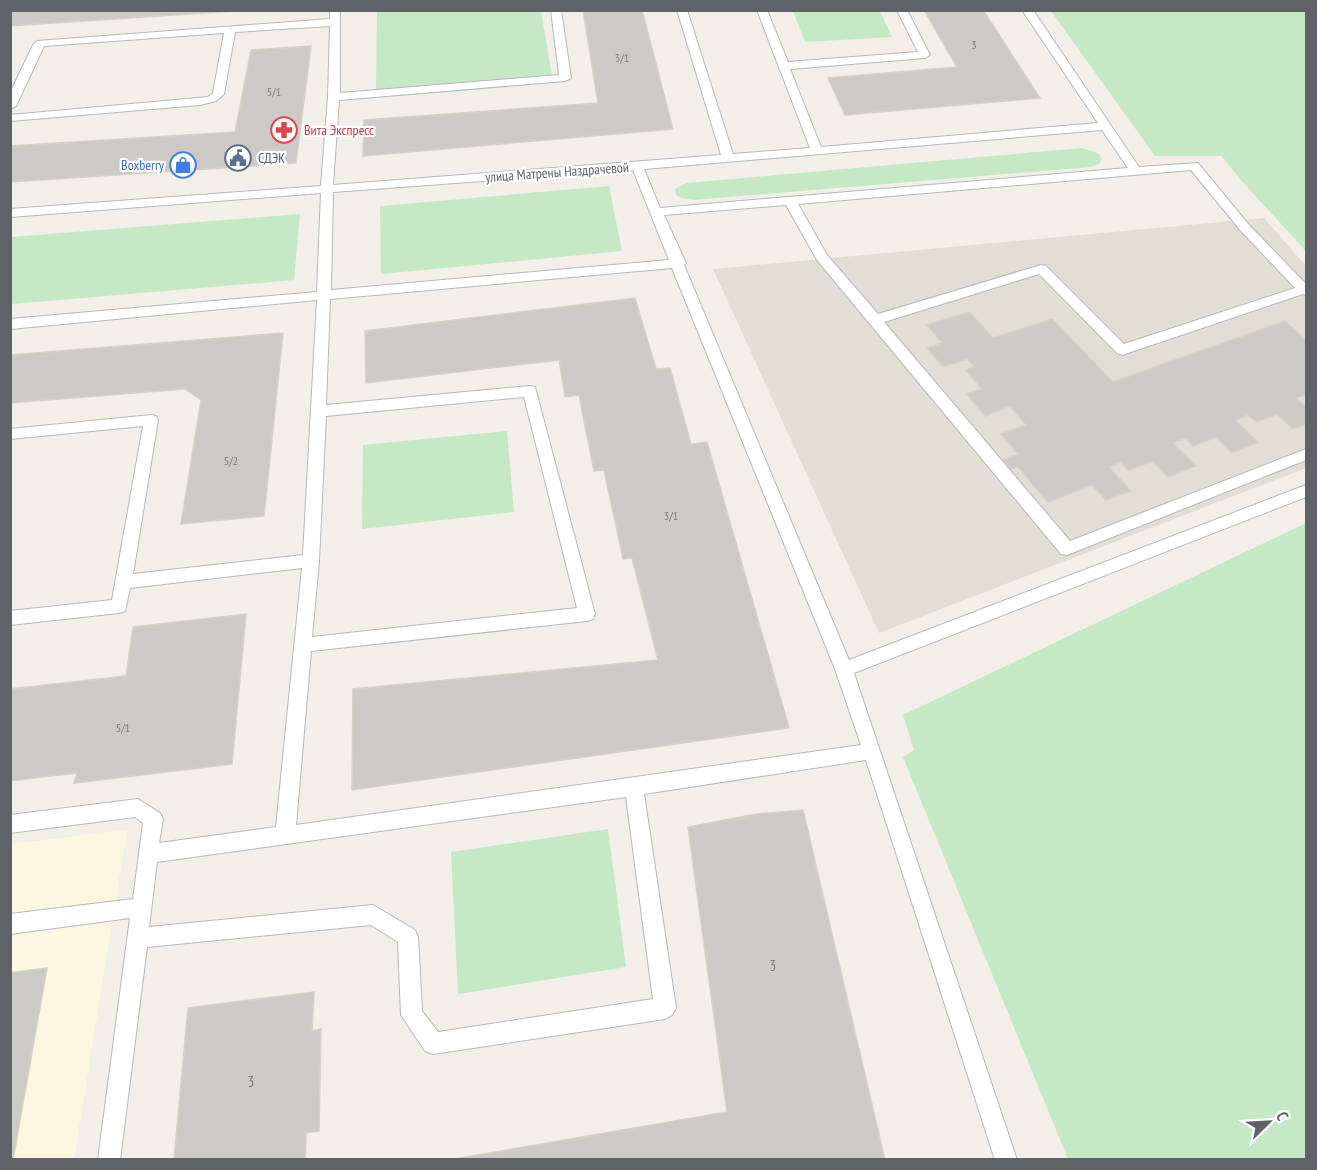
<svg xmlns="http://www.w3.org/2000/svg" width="1317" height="1170" font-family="'PT Sans Narrow',sans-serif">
<rect width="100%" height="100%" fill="#f1efe8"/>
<polygon fill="#fef7e0" points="127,830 74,1159 11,1159 10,844"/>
<polygon fill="#e1ded6" points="1264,218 1306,266 1306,468 879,633 713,269"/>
<g fill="#c5e8c5">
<polygon points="377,11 541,11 552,76 376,90"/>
<polygon points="793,11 880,11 892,37 805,42"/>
<polygon points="1051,11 1306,11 1306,251 1239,178 1222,156 1155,156"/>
<polygon points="1082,148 1098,153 1102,159 1099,164 1091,167 693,200 681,198 676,195 675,189 687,183"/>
<polygon points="609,186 622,251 381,274 380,206"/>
<polygon points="300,214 294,280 11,304 11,237"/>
<polygon points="507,431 514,512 362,529 363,445"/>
<polygon points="1306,523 1306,1159 1068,1159 903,757 914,750 903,715"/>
<polygon points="608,829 626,967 458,994 451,852"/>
</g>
<g fill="#cccac5" stroke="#d6d1c6" stroke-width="1.5">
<polygon points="10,10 250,10 10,26"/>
<polygon points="583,10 642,10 673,129 363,156 364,120 598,103"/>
<polygon points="924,10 983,10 1040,98 845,115 828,78 957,67"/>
<polygon points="311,46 296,163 10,182 10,146 235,132 251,50"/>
<polygon points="635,298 656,369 670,368 691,444 707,442 789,728 352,790 353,689 658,660 632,558 623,559 604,470 594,471 579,395 565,397 559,360 366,383 365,331"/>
<polygon points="969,312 993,338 1052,319 1113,382 1285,321 1306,340 1306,394 1296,398 1306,407 1306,424 1293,429 1277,414 1256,422 1248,415 1235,420 1258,442 1232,453 1216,437 1193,446 1186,438 1173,443 1196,466 1168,477 1153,461 1128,470 1121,462 1109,467 1131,491 1106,500 1092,485 1048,502 1018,467 1011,469 1003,460 1018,454 1001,434 1026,425 1010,406 985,416 967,394 982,389 966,370 974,367 968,359 943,367 927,348 942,343 927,325"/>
<polygon points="283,333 264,516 181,524 201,400 185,389 10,403 10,355"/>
<polygon points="246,614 232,764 74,783 77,773 10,781 10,689 126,676 133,627"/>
<polygon points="803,810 885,1160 449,1160 727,1112 688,827 756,814"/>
<polygon points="47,968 13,1160 10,1160 10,973"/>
<polygon points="314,992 312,1031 321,1029 319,1131 306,1133 305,1160 174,1160 188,1008"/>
</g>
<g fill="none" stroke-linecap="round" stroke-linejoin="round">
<g stroke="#b5b8bc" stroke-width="2">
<path id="service" d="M 330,10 L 340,10 L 340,93 L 559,75 L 551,10 L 561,10 L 571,78 L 565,81 L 339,100 L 333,185 L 721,155 L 677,10 L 687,10 L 733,154 L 810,148 L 757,10 L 767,10 L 788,62 L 918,52 L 897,10 L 907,10 L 930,55 L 925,58 L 790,69 L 821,147 L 1098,123 L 1022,10 L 1033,10 L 1139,167 L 1198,163 L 1249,225 L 1306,284 L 1306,295 L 1303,294 L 1122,355 L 1117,353 L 1039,274 L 884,322 L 1070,541 L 1306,449 L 1306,460 L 1067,555 L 1061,554 L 817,260 L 786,205 L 664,215 L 686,263 L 684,265 L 849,660 L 1306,485 L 1306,497 L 854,673 L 1017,1160 L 995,1160 L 866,760 L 644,794 L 676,1008 L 672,1015 L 665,1019 L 433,1054 L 425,1051 L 401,1015 L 398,942 L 371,925 L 147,947 L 120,1160 L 98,1160 L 130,918 L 10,934 L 10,914 L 133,899 L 143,823 L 135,817 L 10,833 L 10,815 L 138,799 L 160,813 L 163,819 L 159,843 L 276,827 L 302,568 L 130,588 L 125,611 L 119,613 L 10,625 L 10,611 L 112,600 L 143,426 L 10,439 L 10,429 L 151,415 L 156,416 L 158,420 L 133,574 L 303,555 L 317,300 L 10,329 L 10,319 L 317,292 L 321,193 L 10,217 L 10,209 L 321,186 L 328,97 L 330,26 L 235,32 L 224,94 L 216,101 L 200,105 L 10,121 L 10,115 L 208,97 L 213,93 L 224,33 L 44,46 L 16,106 L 10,109 L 10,93 L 33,45 L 37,41 L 330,19 ZM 1102,130 L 1128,168 L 660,208 L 644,169 ZM 633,170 L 669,260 L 331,290 L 333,192 ZM 1191,170 L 1241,231 L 1295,288 L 1124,344 L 1046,266 L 1041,265 L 878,314 L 827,255 L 798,204 ZM 672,268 L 835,669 L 861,745 L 296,825 L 311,651 L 587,621 L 593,619 L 595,614 L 535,387 L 530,386 L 326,405 L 330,299 ZM 524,397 L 577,608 L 312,637 L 319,561 L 326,416 ZM 626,797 L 653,999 L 438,1032 L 422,1011 L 418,937 L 415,930 L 373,905 L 149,927 L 157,862 Z"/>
</g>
<use href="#service" fill="#fff" fill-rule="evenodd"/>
</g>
<defs>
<g id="pharmacy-ring" transform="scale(1.35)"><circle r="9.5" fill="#fff" stroke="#e0444e" stroke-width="1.5"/><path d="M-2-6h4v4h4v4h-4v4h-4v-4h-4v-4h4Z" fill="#e0444e"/></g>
<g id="civic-ring" transform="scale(1.35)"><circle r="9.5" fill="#fff" stroke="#5c6f8a" stroke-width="1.5"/><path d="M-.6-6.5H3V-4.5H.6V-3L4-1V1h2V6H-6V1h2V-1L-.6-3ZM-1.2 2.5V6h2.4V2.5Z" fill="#5c6f8a"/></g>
<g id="shop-ring" transform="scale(1.35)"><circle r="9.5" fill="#fff" stroke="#3f7fe0" stroke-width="1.5"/><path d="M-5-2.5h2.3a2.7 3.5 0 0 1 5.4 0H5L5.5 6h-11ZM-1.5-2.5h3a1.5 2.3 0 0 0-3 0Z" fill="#3f7fe0"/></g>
</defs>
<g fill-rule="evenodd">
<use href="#pharmacy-ring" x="284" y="130"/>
<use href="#civic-ring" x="238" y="158"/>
<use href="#shop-ring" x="183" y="165"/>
</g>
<g text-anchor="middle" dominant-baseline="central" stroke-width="4.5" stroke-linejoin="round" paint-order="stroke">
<g font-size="12" fill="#7a7d7f">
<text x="974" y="44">3</text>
<text x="622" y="57">3/1</text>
<text x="274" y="91">5/1</text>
<text x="231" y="460">5/2</text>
<text x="671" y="515">3/1</text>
<text x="123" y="727">5/1</text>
</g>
<g font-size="14" fill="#be3a42" stroke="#fff" text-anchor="start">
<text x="304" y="130">Вита Экспресс</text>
</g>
<g font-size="14" fill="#4e5e75" stroke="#fff" text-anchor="start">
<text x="258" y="158">СДЭК</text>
</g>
<g font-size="14" fill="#366cbe" stroke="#fff" text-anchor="end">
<text x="164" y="165">Boxberry</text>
</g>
<g font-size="14" fill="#5f6368" stroke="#fff">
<text transform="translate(557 172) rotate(-4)">улица Матрены Наздрачевой</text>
</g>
<g font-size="15" fill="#7a7d7f">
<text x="773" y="965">3</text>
<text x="251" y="1081">3</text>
</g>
</g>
<rect width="1317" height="1170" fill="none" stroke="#5f6368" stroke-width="24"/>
<g transform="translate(1269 1122) rotate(66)" stroke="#ffffff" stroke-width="4.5" paint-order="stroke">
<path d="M0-4.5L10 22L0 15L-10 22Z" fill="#5f6368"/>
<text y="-9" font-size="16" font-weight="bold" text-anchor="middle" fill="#5f6368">С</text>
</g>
</svg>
